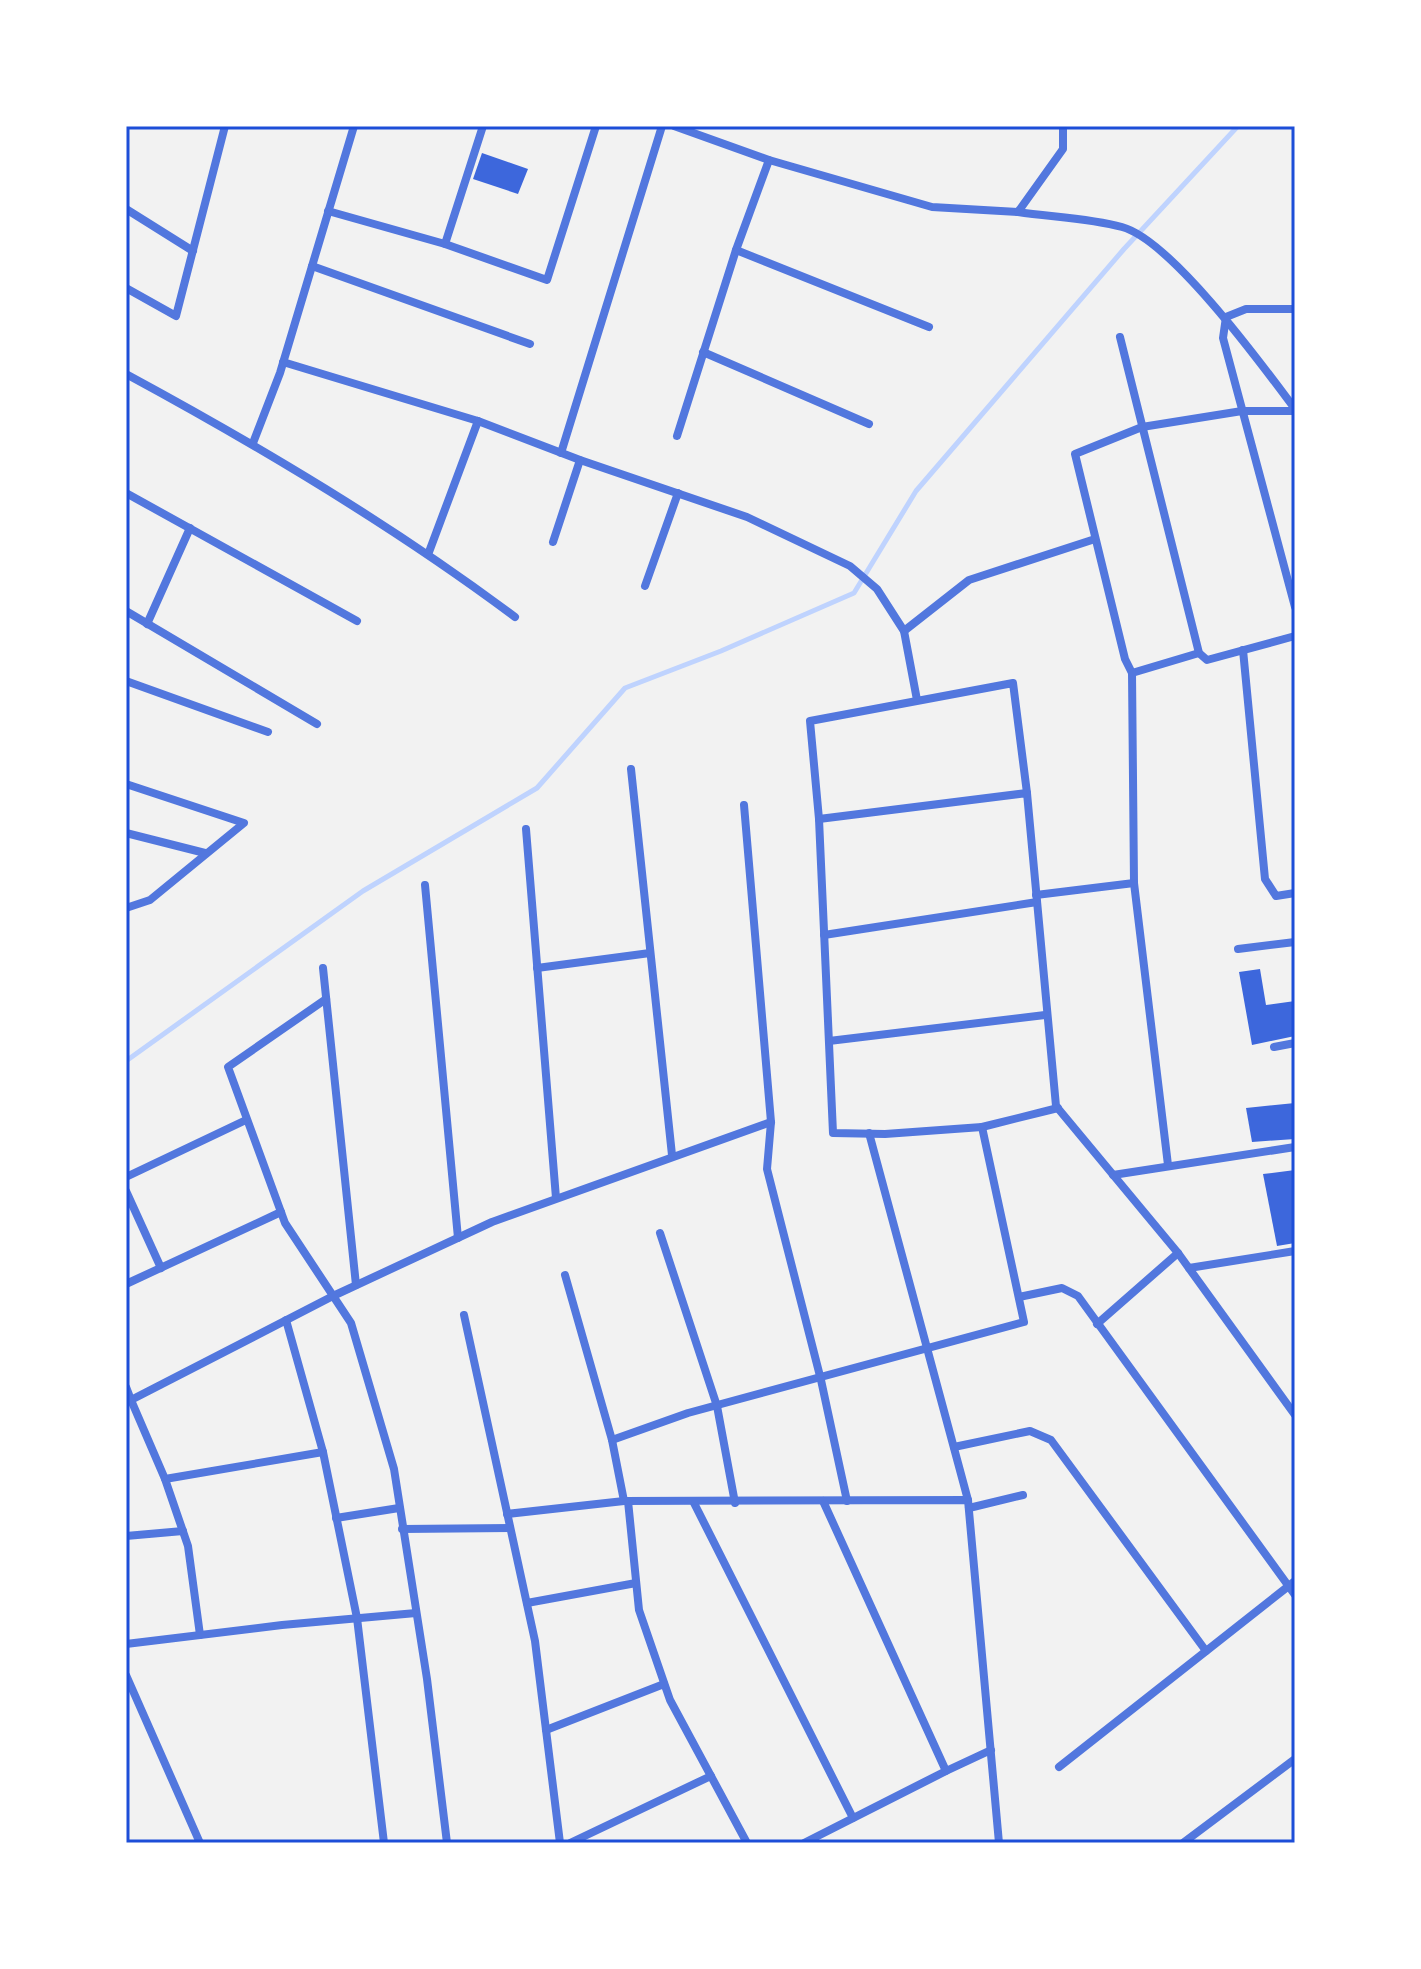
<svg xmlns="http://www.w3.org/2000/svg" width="1421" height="1969" font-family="Cabin,sans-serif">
<rect width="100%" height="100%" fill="#f2f2f2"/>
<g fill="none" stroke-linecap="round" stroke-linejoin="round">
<polyline stroke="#bfd3fe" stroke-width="5" points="126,1061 363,891 537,788 625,688 721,651 854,593 916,491 1124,249 1238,126"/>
</g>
<g fill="#3d67dc">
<polygon points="482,153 528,169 518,194 473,179"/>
<polygon points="1260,969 1266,1005 1295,1001 1295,1036 1252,1045 1239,972"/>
<polygon points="1295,1103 1295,1139 1252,1142 1246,1108"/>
<polygon points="1295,1170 1295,1243 1277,1246 1263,1174"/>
</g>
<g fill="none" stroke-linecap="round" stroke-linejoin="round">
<g stroke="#5277de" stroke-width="8">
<polyline points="674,126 769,160 932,207 1018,212 1063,149 1063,126"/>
<polyline points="126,209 193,251"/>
<polyline points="328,211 445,244 547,280 596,126"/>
<path d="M 1018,212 C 1051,217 1089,218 1122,227 C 1171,240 1263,366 1295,409"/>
<polyline points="445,244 483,126"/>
<polyline points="736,250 929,327"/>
<polyline points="312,266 530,344"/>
<polyline points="126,288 176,316 225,126"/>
<polyline points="1295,309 1246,309 1226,317 1223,338 1295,607"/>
<polyline points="1120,337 1199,653 1207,660 1295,636"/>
<polyline points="703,352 869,424"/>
<polyline points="283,362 478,421 580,460 747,517 850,566 877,589 904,631 917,700"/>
<path d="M 126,374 C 261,447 392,525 515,617"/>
<polyline points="677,436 736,250 769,160"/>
<polyline points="253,443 280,373 354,126"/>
<polyline points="561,453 662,126"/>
<polyline points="126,493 357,621"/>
<polyline points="553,542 580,460"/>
<polyline points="429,552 478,421"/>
<polyline points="645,586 678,493"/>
<polyline points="126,611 317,724"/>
<polyline points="147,624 190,528"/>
<polyline points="904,631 969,580 1095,539"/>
<polyline points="1243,650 1265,879 1276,896 1295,893"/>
<polyline points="1132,673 1199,653"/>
<polyline points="126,681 268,732"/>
<polyline points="631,769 672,1155"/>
<polyline points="126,784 244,823 150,900 126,908"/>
<polyline points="744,805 771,1122 767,1169 821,1380 847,1501"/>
<polyline points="819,819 1027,793 1056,1106 1178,1253 1295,1415"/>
<polyline points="526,829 556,1198"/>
<polyline points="126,833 205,853"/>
<polyline points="1134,883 1132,673 1125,659 1075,454 1142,427 1242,411 1295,411"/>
<polyline points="425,885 458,1238"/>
<polyline points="1036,895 1134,883 1168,1165"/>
<polyline points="824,935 1037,902"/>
<polyline points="1238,949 1295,942"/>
<polyline points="323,968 356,1285"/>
<polyline points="537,968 650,953"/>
<polyline points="326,999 228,1067 285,1223 351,1323 394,1469 427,1679 447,1843"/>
<polyline points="829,1041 1045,1015"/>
<polyline points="1274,1047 1295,1043"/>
<polyline points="982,1127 1058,1108"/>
<polyline points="869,1133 968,1500"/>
<polyline points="1113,1175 1295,1147"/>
<polyline points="126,1177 246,1120"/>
<polyline points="126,1191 161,1268"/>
<polyline points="660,1233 717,1406 735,1503"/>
<polyline points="1189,1268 1295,1251"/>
<polyline points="565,1275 612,1440 624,1501"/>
<polyline points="126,1284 281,1212"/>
<polyline points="1019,1297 1062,1288 1078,1296 1295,1595"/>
<polyline points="464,1315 535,1641 560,1843"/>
<polyline points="286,1320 323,1452"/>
<polyline points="1097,1324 1178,1253"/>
<polyline points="126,1387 131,1400 333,1296 492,1222 771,1122"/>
<polyline points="131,1400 165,1479 323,1452 357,1618 384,1843"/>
<polyline points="612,1440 688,1413 1024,1322 982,1127 885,1134 833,1133 819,819 810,721 1013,683 1027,793"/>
<polyline points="954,1447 1030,1431 1051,1440 1206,1651"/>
<polyline points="165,1479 188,1546 200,1635"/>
<polyline points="628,1501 639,1610 670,1700 747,1843"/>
<polyline points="694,1503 853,1818"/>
<polyline points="969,1508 1023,1495"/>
<polyline points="507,1514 624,1501 968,1500 999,1843"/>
<polyline points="336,1518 399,1508"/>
<polyline points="402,1529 510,1528"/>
<polyline points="126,1536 183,1531"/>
<polyline points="527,1603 636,1583"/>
<polyline points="126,1644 282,1625 416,1613"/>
<polyline points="126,1675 200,1843"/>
<polyline points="546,1730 664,1684"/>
<polyline points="1059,1767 1295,1581"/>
<polyline points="946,1771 991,1750"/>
<polyline points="570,1843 711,1776"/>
<polyline points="804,1843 946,1771 823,1501"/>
<polyline points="1183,1843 1295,1759"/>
</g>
</g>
<rect width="1421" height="1969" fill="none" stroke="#ffffff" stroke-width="256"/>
<rect x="128" y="128" width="1165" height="1713" fill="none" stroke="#1d4ed8" stroke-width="3"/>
</svg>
